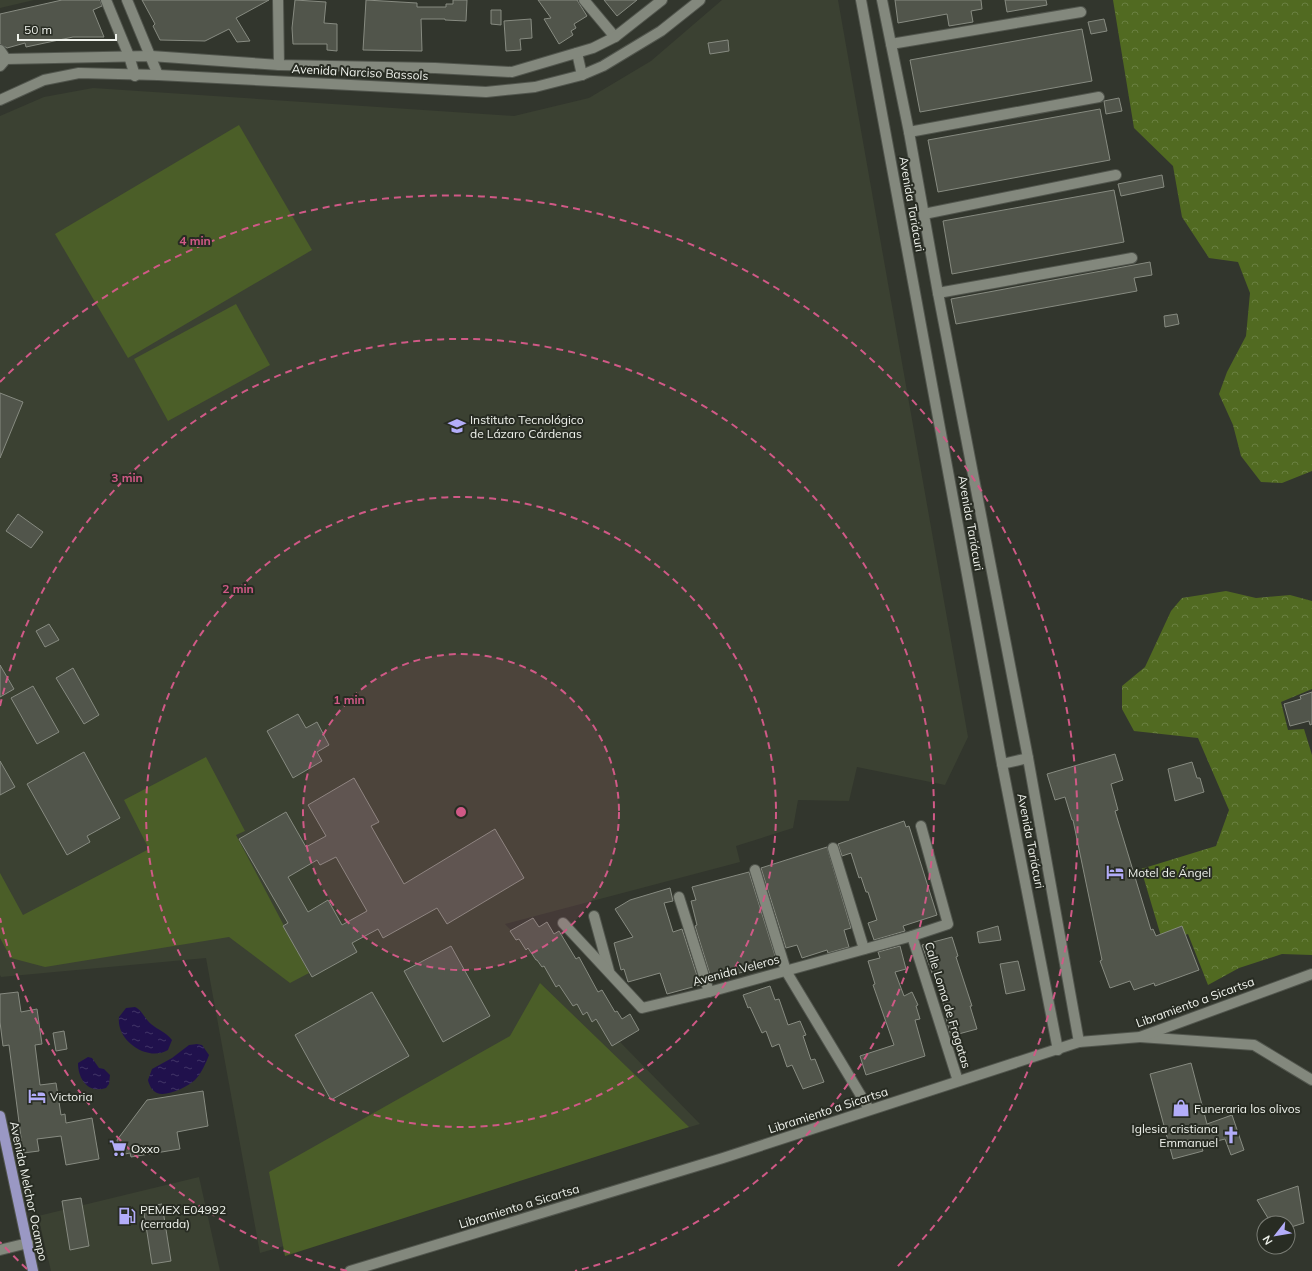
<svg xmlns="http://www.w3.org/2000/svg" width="1312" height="1271" font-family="Mulish,sans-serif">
<defs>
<pattern id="forest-crowns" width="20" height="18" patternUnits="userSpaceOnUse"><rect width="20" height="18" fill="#516a21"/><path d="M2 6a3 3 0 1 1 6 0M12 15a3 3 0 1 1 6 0" fill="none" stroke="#6a8041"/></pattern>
<pattern id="water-ripples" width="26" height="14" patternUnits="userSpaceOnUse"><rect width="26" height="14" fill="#20114c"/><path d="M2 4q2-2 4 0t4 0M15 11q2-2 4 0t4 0" fill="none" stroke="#413466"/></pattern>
</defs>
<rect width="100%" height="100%" fill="#32362d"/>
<g fill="#3b4132">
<polygon points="0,0 34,0 0,8"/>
<polygon points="722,0 838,0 968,737 945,785 857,767 849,801 798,800 793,828 736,846 740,862 505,924 700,1124 260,1253 206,958 1,977 0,975 0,116 44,97 93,88 514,116 589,98 651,61"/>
<polygon points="199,1177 220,1271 51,1271 38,1216"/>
</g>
<g fill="url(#forest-crowns)">
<polygon points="1113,0 1312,0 1312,471 1282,483 1261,482 1241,456 1233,425 1219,394 1227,372 1246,336 1250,293 1238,262 1209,258 1182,217 1173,166 1134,128"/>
<polygon points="1226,591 1256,598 1290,595 1312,601 1312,689 1281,702 1288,730 1304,729 1312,755 1312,955 1282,954 1239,968 1208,985 1188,934 1163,943 1141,869 1216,846 1229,810 1198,738 1134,731 1122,709 1122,686 1145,667 1171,611 1182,598"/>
</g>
<g fill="#4b5e28">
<polygon points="239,125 312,250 128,358 55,234"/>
<polygon points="236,304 270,365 168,421 134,359"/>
<polygon points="206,757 245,831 236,835 309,973 290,983 229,937 45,967 11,958 0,938 0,873 23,915 149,849 124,800"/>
<polygon points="540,983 689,1127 285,1256 269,1172 510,1036"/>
</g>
<g fill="url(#water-ripples)">
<path d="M 135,1007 C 143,1011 144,1018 151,1024 C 158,1030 166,1032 172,1040 L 168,1050 C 148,1062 116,1041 119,1017 L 126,1008 Z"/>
<path d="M 197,1044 L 202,1045 L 209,1055 C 206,1063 201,1074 195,1080 C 187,1087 167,1097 157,1093 C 152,1091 149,1085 148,1080 L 152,1069 L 172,1058 L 189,1045 Z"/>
<path d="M 88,1057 L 92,1058 L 99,1068 L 104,1069 L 110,1075 L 109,1084 L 106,1088 C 88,1094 78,1079 78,1063 Z"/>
</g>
<g fill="#51554b" stroke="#878b81" fill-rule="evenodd">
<polygon points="62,0 100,0 102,6 93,10 104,37 73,37 26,47 25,43 7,48 0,44 0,14"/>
<polygon points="142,0 269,0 236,18 250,41 237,42 229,29 205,41 160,40 153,26 155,24"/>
<polygon points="295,0 326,2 324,23 337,24 337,51 327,50 327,44 293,44 292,28"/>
<polygon points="366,0 417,3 417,7 446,7 446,4 453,4 453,0 467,0 466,21 445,20 445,19 421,19 422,51 363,50"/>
<polygon points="538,0 577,0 587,16 574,24 576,28 571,31 573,35 559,44 544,19 551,18"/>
<polygon points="604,0 637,0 617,16"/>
<polygon points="895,0 981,0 982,9 971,11 973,22 949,26 947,14 898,23"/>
<polygon points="1005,0 1046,0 1047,5 1007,12"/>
<polygon points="491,10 501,10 501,25 491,24"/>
<polygon points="531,19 532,38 520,39 521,50 506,51 504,21"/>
<polygon points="1104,19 1107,31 1091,34 1088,22"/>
<polygon points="1082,29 1092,81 920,112 910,60"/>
<polygon points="728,40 729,51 710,54 708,43"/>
<polygon points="1119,98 1122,111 1106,114 1104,101"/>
<polygon points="1100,109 1110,160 938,192 928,140"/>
<polygon points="1162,175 1164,187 1121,196 1118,184"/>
<polygon points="1114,190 1124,242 952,274 943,221"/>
<polygon points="1150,262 1152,275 1134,278 1137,291 956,324 951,299"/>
<polygon points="1177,314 1179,324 1165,327 1164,316"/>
<polygon points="0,393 23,402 0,458"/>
<polygon points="18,514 43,532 31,548 6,531"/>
<polygon points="49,624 59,640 45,647 36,631"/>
<polygon points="0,665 14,689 0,697"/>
<polygon points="73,668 99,715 84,724 56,678"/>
<polygon points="33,686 59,732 37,744 11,698"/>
<polygon points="1312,692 1312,724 1310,725 1309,721 1290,726 1284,704 1301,699 1300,696"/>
<polygon points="298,714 306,728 317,722 329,745 317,752 322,761 293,778 267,731"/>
<polygon points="84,752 120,818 87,836 90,842 67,855 27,784"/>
<polygon points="1115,754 1123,780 1111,784 1118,810 1115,811 1151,930 1153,929 1156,936 1182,926 1199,970 1155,986 1154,983 1134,990 1130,981 1110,988 1100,961 1102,960 1073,820 1072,820 1065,797 1055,800 1047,774"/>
<polygon points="0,761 15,787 0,795"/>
<polygon points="1192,762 1197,778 1200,778 1204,792 1175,801 1168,769"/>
<path d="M 354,778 L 379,822 L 371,826 L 404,884 L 495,829 L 524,878 L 447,924 L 437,908 L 383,938 L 378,929 L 352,943 L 357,952 L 312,977 L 283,926 L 288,923 L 239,839 L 286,812 L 306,847 L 326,836 L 308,805 ZM 336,857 L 367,911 L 342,925 L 328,900 L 308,912 L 288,877 L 317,860 L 320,865 Z"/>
<polygon points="904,821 906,827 909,826 937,915 903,926 905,931 874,940 868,923 877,920 868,892 866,892 861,877 859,878 851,853 842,856 838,844"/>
<polygon points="827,847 851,928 844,930 849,947 828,953 827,950 802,958 797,945 786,948 761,868"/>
<polygon points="749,872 777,962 712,981 695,926 697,925 691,901 696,900 692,887"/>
<polygon points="670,888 673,901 664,903 673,932 682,929 700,985 667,994 660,973 628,982 624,969 621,970 614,943 633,937 615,909 630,900"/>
<polygon points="533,918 539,927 547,922 554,934 559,931 576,959 579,957 598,992 602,990 615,1012 617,1011 622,1019 630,1014 639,1030 612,1046 596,1019 592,1022 587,1012 583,1015 577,1004 573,1006 559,985 556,987 544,966 542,967 537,960 536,960 528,948 526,950 519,939 516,940 510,931"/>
<polygon points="998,926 1001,940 979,943 977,932"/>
<polygon points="952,937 958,956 956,957 972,1006 970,1006 977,1029 951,1036 946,1018 948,1017 922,945"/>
<polygon points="451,946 490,1016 443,1042 404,971"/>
<polygon points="900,946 906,969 895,972 904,996 912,992 918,1005 916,1006 920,1019 915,1020 925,1056 866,1075 860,1056 894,1045 873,985 875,984 868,961 880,958 878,952"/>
<polygon points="1018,961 1025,990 1006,994 1000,964"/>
<polygon points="770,986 775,1000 779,999 788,1025 800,1021 806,1035 803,1036 811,1060 815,1059 824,1082 803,1089 792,1065 787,1067 779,1044 772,1047 766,1031 762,1033 750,1007 748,1008 743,995"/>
<polygon points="18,992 21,1012 37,1009 42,1044 35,1045 40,1085 56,1083 61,1115 65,1114 66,1123 92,1118 99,1159 66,1165 61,1136 37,1139 39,1151 23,1153 9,1045 3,1046 0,1022 0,994"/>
<polygon points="372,992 409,1056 331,1100 295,1035"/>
<polygon points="64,1031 67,1049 56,1051 53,1033"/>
<polygon points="1191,1063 1207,1124 1232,1115 1244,1150 1231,1155 1225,1139 1201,1145 1203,1151 1173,1159 1150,1074"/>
<polygon points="203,1091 208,1126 177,1132 180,1149 131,1157 130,1153 120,1155 117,1140 147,1100"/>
<polygon points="1298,1186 1304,1223 1288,1228 1288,1223 1271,1223 1257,1200"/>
<polygon points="81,1198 89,1246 70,1250 62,1201"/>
<polygon points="162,1204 171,1261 152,1264 143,1207"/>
</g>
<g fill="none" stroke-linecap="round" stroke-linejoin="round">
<g stroke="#51554d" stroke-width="12">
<g id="street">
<polyline points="278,0 279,65"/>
<polyline points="584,0 615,37"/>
<polyline points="891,44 1081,12"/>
<polyline points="0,50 6,59"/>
<polyline points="909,132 1099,97"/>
<polyline points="924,214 1116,175"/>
<polyline points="938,293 1132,258"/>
<polyline points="833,848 864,949"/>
<polyline points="755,870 786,971 869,1109"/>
<polyline points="679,897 709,992"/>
<polyline points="594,916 609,971"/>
<polyline points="563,923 642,1008 709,992 912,936 948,924 921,826"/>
<polyline points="912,936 958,1081"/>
<polyline points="1140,1037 1254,1045 1312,1080"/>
<polyline points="0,1250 28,1243"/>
</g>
</g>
<g stroke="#51554d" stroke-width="12">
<g id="secondary">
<polyline points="106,0 129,56 135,76"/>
<polyline points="127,0 158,75"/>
<polyline points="861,0 1002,764 1058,1050"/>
<polyline points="882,0 909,132 938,293 1028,758 1079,1042"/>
<polyline points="577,53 582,75"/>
<polyline points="0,66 6,59 151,56 279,65 435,68 512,72 593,48 615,37 662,0"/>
<polyline points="0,100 44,80 79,73 158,75 486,92 535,87 582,75 603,66 661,31 700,0"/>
<polyline points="1002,764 1028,758"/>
<polyline points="350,1271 723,1158 1079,1042 1140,1037 1312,974"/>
</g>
</g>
<g stroke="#51554d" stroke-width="12">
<polyline id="primary" points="0,1116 33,1271"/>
</g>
<use href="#street" stroke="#83887d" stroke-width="10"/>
<use href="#secondary" stroke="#83887d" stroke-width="10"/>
<use href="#primary" stroke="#9a98c4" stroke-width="10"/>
</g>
<circle cx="461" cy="812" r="158" fill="#d05986" fill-opacity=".12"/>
<g fill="none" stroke="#d05986" stroke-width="2" stroke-dasharray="7 5">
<circle cx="461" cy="812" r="158"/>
<circle cx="461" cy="812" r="315"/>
<path d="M347 1271A473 473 0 0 1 0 918M0 706A473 473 0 1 1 575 1271"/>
<path d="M27 1269A630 630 0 0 1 0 1242M0 382A630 630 0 1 1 895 1269"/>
</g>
<defs>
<g id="university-bare" transform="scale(1.38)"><path d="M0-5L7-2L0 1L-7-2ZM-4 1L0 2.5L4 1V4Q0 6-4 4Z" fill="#b3adf9" stroke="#282c23" stroke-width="2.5" paint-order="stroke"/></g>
<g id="hotel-bare" transform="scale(1.38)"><path d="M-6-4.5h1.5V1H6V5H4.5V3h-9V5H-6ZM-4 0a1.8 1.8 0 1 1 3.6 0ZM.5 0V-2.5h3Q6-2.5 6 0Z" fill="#b3adf9" stroke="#282c23" stroke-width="2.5" paint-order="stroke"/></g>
<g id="shop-bare" transform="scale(1.38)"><path d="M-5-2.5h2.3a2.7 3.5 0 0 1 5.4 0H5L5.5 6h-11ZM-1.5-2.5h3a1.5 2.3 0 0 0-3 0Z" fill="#b3adf9" stroke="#282c23" stroke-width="2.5" paint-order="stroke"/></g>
<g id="church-bare" transform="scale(1.38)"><path d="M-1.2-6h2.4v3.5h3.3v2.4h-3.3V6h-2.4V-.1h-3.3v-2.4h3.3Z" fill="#b3adf9" stroke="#282c23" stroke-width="2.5" paint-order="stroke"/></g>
<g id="supermarket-bare" transform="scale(1.38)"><path d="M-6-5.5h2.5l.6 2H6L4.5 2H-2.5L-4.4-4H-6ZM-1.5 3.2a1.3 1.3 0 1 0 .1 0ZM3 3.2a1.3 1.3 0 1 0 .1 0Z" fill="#b3adf9" stroke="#282c23" stroke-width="2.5" paint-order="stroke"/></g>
<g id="fuel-bare" transform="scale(1.38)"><path d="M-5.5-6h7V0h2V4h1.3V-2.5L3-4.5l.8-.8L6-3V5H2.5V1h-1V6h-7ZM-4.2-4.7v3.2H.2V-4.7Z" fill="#b3adf9" stroke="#282c23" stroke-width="2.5" paint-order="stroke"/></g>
</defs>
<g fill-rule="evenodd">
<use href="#university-bare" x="457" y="426"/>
<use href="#hotel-bare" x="1115" y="872"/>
<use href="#hotel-bare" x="37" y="1096"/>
<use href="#shop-bare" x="1181" y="1108"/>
<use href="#church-bare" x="1231" y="1135"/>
<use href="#supermarket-bare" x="118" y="1148"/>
<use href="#fuel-bare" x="127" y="1216"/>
</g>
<g text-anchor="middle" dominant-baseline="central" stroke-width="4" stroke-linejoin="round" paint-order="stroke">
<g font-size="12" fill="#eff2ec" stroke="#282c23">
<text transform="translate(360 72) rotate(3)">Avenida Narciso Bassols</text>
<text transform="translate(912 204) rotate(80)">Avenida Tariácuri</text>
<text transform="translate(971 523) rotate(80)">Avenida Tariácuri</text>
<text transform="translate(1031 841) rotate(79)">Avenida Tariácuri</text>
<text transform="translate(736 970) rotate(-15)">Avenida Veleros</text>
<text transform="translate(1195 1002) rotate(-20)">Libramiento a Sicartsa</text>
<text transform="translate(948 1005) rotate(73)">Calle Loma de Fragatas</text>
<text transform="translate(828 1110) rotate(-18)">Libramiento a Sicartsa</text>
<text transform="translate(29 1191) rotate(78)">Avenida Melchor Ocampo</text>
<text transform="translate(519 1206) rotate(-17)">Libramiento a Sicartsa</text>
</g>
<g font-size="12" fill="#eff2ec" stroke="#282c23" text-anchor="start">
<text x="470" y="419">Instituto Tecnológico<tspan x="470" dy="14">de Lázaro Cárdenas</tspan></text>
<text x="1128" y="872">Motel de Ángel</text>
<text x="50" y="1096">Victoria</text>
<text x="1194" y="1108">Funeraria los olivos</text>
<text x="1218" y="1128" text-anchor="end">Iglesia cristiana<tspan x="1218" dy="14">Emmanuel</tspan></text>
<text x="131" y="1148">Oxxo</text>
<text x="140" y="1209">PEMEX E04992<tspan x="140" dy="14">(cerrada)</tspan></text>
</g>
</g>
<circle cx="461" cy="812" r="6" fill="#d05986" stroke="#282c23" stroke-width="2"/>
<g font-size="12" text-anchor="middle" font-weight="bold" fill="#d05986" stroke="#282c23" stroke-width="4" stroke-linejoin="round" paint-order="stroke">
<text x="195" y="245">4 min</text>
<text x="127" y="482">3 min</text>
<text x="238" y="593">2 min</text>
<text x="349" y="704">1 min</text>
</g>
<g transform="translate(1276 1235) rotate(239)"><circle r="19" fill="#282c23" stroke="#787b73"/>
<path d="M0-3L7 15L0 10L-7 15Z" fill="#b3adf9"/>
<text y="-6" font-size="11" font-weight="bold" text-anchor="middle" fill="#eff2ec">N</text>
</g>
<path d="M18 34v6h98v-6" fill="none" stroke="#eff2ec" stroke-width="2"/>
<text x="24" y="34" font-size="12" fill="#eff2ec" stroke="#282c23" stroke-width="3" paint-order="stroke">50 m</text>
</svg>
